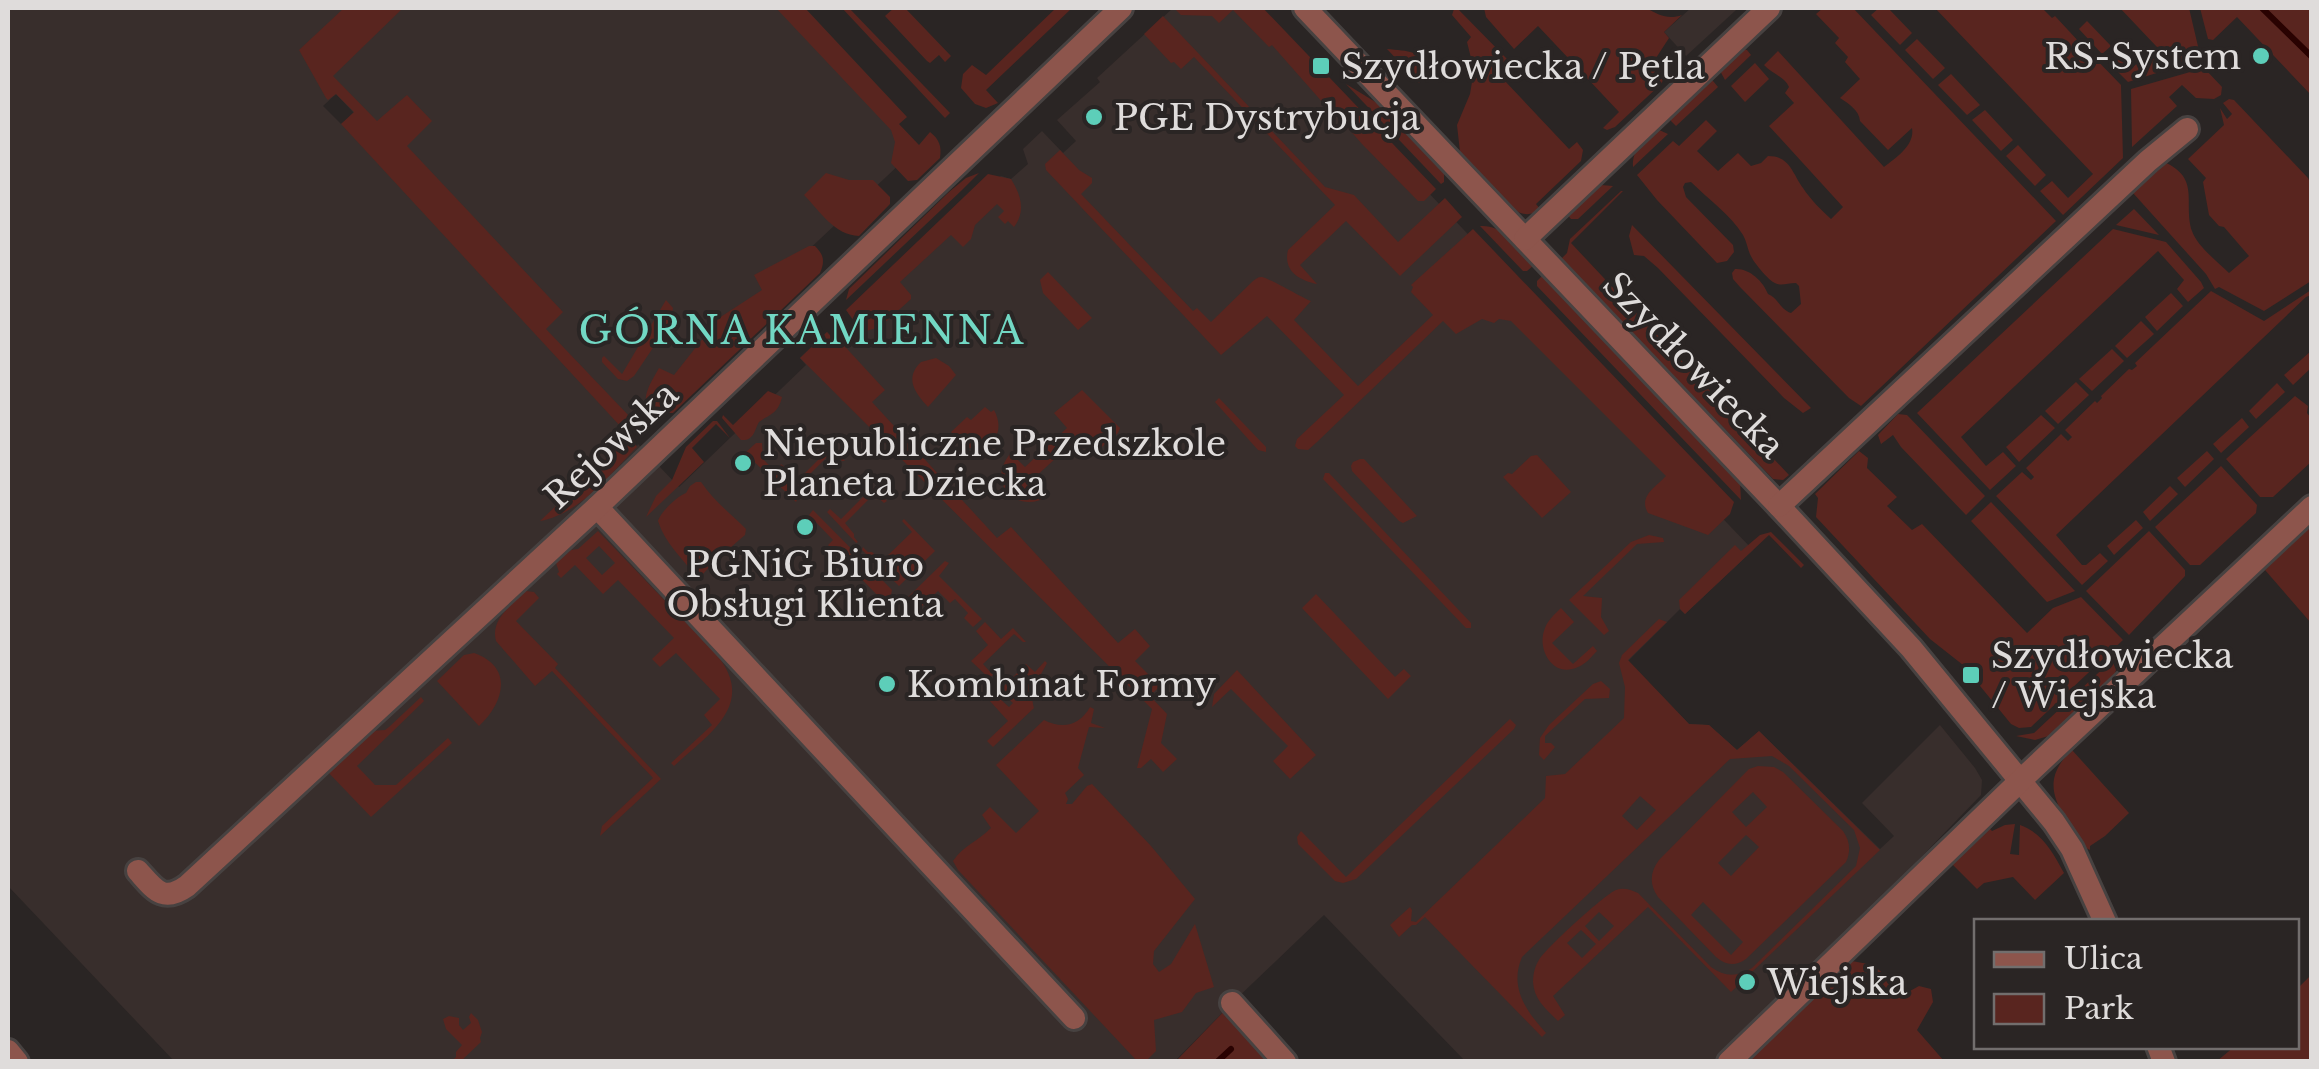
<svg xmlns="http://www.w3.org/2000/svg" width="2319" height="1069" font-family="'Libre Baskerville',serif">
<rect width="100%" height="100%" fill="#2a2524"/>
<g fill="#382e2c" fill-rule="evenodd">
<path d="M 8,8 L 789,8 L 919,146 L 621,426 L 637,446 L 638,444 L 679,487 L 806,365 L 800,358 L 827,332 L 836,341 L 855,323 L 848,313 L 1001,176 L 1011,179 L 1028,164 L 1023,149 L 1042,131 L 1063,153 L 1076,141 L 1057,120 L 1100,82 L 1097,78 L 1173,8 L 1253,8 L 1483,250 L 1680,474 L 1753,550 L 1685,614 L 1680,609 L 1628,661 L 1689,724 L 1709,725 L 1737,750 L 1759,731 L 1880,849 L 1894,836 L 1862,803 L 1940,725 L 1975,768 L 1982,780 L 1981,795 L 1902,877 L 1714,1061 L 1465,1061 L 1324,915 L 1232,1003 L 1175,1061 L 174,1061 L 8,886 ZM 336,94 L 354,113 L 341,124 L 323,106 Z"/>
<polygon points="1691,8 1734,8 1736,10 1686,56 1664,32"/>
</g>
<g fill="#59251f" fill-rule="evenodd">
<polygon points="344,8 403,8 333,76 377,121 407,95 432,121 407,146 563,312 546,329 630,417 621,427 341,124 354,112 336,94 328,100 326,98 299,50"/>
<path d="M 776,8 L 805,8 L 907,117 L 899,124 L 919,145 L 930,132 C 939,139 942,146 940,158 L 917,180 L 908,181 L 891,163 L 895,142 L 891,130 Z"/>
<polygon points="842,8 849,8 950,113 945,118"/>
<polygon points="894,8 905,8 951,56 945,62 939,55 930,63 927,61 885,16"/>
<polygon points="1056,8 1072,8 986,90 998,103 986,108 975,104 961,88 963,74 972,65 986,75"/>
<polygon points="1174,8 1263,8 1436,189 1424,201 1418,201 1362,144 1333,111 1331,112 1272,45 1269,47 1233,10 1219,23 1212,16 1181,15"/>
<path d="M 1457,8 L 1507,59 L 1509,71 L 1504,80 L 1569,149 L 1577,142 L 1583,150 L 1581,161 L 1536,204 L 1541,210 C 1531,215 1524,216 1515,210 L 1460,152 L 1457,125 L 1470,94 L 1474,70 L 1467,42 L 1471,37 L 1452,15 L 1454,9 Z"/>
<path d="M 1484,8 L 1646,8 C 1659,15 1668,20 1682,15 L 1664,32 L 1669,38 L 1656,58 L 1667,73 L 1661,84 L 1615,127 L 1607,130 L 1603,128 L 1619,112 L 1538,26 L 1514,49 L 1486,17 Z"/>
<path d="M 1823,8 L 1853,8 L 2056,221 L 1861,406 L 1849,398 L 1740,287 L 1733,279 L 1732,273 L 1735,269 C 1749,268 1763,281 1768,294 C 1778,298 1780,309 1791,313 L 1801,304 L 1799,286 L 1796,283 C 1786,283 1781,287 1773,282 C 1768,279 1755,264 1752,258 C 1748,252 1747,242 1743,235 C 1731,215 1708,199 1691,182 L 1685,183 L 1683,187 L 1686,197 L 1733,245 L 1734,252 L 1727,261 L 1717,263 L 1657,200 L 1637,175 L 1673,141 L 1679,146 L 1706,120 L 1717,131 L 1697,151 L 1718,171 L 1738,153 L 1751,166 L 1761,163 L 1768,156 C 1790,156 1792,173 1803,188 C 1810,199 1822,211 1831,219 L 1843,207 L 1769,126 L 1794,103 L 1785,93 L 1789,87 C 1785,77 1771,73 1764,65 L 1778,51 L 1884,167 C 1897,157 1915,145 1912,128 L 1888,150 L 1860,121 C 1859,110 1849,104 1840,98 L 1860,79 L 1845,62 L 1848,57 L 1835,43 L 1839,38 L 1816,14 Z"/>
<polygon points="1879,8 1888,8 1912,33 1900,45 1871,15"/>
<polygon points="1935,8 2046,8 2044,10 2052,18 2055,16 2081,44 2079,47 2085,53 2089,52 2121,85 2123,158 2063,215 2040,191 2052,181 2068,198 2093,174"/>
<polygon points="2120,8 2189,8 2201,59 2128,82 2111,65 2120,56 2132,68 2156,46"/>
<polygon points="2200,8 2311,8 2311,95 2237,17 2213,40 2208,39"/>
<path d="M 1163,16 L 1325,187 L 1354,195 L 1398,242 L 1445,198 L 1462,217 L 1400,276 L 1346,221 L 1300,265 L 1317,284 C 1299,280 1283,271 1288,250 L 1335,205 L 1194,57 L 1181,69 L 1174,62 L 1171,63 L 1144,34 Z"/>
<polygon points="2087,21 2111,46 2102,54 2079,29"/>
<polygon points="1917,39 1945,68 1933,79 1905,50"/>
<polygon points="1741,48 1747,50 1751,55 1725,80 1719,69"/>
<path d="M 1387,49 C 1407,51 1425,50 1429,74 L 1419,83 Z"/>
<polygon points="1755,63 1769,79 1745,102 1731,86"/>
<polygon points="2204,68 2222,87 2221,95 2214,99 2196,98 2182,85 2169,97 2177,106 2132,147 2131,89"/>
<polygon points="1951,74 1980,105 1967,115 1938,85"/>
<polygon points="1707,80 1713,81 1718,87 1676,126 1671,121 1670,115"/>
<polygon points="1346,84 1382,106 1444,172 1444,182 1441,184"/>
<path d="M 2229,99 L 2234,100 L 2308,178 L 2312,187 L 2311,281 L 2264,311 L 2219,287 L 2215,289 L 2206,274 L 2133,193 L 2164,162 C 2201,178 2183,203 2192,231 C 2197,246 2218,262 2229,273 L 2249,256 L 2224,227 L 2219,226 L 2209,215 L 2203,182 L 2206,178 L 2188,159 L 2224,125 L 2220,108 L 2227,119 L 2232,114 L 2223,103 Z"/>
<polygon points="1985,110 2013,140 2001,151 1972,120"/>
<path d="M 1657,129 L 1668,134 L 1633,167 C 1632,148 1644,141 1657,129 Z"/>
<polygon points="2018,145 2046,175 2035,186 2006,156"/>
<path d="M 1060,150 L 1079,170 L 1092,178 L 1092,183 L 1081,194 L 1193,311 L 1197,308 L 1211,322 L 1253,281 C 1256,279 1258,277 1261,277 C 1266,276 1302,298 1311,301 L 1294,320 L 1358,386 L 1433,315 L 1411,292 L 1413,287 L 1411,285 L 1473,229 L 1734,502 L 1730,514 L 1708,535 L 1648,513 C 1638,496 1656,487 1666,476 L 1511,321 L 1499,319 L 1494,323 L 1482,319 L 1456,334 L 1443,321 L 1317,442 L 1308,450 L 1298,449 L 1295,446 L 1297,439 L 1344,395 L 1267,316 L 1221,355 L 1046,170 L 1045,164 Z"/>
<path d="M 826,173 L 849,180 L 873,180 L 890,197 L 890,204 L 859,236 C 834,235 820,211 804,195 Z"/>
<polygon points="979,173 962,190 846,300 849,289 949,192 966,178"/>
<path d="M 988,174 L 1011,179 C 1021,195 1026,211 1014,227 L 1008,221 L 1005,224 L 998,217 L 1004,211 L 997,204 L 975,225 L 971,239 L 963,247 L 951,235 L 900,282 L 911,295 L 911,299 L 880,327 L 866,331 L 853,324 L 855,322 L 846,310 Z"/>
<polygon points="1601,185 1613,186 1578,219 1571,219 1567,214 1595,188"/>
<polygon points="1621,191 1623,191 1571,243 1789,475 1783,480 1773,479 1561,259 1567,253 1570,239"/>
<polygon points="2134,209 2159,235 2116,225"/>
<polygon points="1632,225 1811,408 1803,413 1784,398 1658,268 1644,256 1634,255 1629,236"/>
<path d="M 1480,226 C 1504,224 1519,249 1534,265 L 1527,271 L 1523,271 Z"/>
<polygon points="2113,229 2166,242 2201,282 2204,288 2188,302 2177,289 2184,280 2158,251 1961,437 1986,466 2003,452 2016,466 1990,490 1917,413"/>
<path d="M 809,246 L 815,246 C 824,255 825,261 820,273 L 673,413 C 633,413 645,392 659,368 L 674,375 L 719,318 L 762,290 L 754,275 Z"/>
<polygon points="1048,272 1092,318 1078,330 1043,293 1040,280"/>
<polygon points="1543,275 1551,286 1554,286 1740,482 1741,500 1537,286 1537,281"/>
<polygon points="2311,290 2311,295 2306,297 2056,535 2082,565 2086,565 2100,553 2108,561 2082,585 1996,496 2022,472 2031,480 2034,477 2026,468 2061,434 2068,441 2072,437 2065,430 2095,401 2097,403 2102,398 2101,396 2129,369 2132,370 2137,366 2135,363 2211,291 2264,321"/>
<polygon points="2171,293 2183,306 2157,331 2145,317"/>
<polygon points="666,300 673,308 671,321 634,376 627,381 618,379 602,362 602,358 604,356 622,374"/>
<polygon points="2141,321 2154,334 2127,358 2115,346"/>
<polygon points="827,332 835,341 838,339 885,390 872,402 997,538 1011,527 1118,643 1135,629 1150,646 1135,661 1160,686 1150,696 1167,714 1161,743 1177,759 1163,772 1151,759 1141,768 1137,768 1152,709 800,358"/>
<polygon points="2112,349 2124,361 2092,391 2079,379"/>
<polygon points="2311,351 2311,368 2293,385 2284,375"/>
<path d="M 936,358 L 949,366 L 956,375 L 928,407 C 915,393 904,378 921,362 Z"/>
<polygon points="2076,382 2089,395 2058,424 2045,411"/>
<polygon points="2277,383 2285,392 2256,419 2249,411"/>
<path d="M 1082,390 L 1120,428 L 1118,433 L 1095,453 L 1079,437 L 1033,479 L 1049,496 C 1016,516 985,482 1011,453 L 1025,467 L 1067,428 L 1054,413 Z"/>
<path d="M 768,391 L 782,397 C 778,414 770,414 759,422 C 754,431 754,441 741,440 L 722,418 L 723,415 L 733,425 Z"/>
<polygon points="2295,396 2308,406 2307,413 2311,418 2311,462 2273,497 2260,497 2226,459"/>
<polygon points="1219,398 1266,447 1266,452 1258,450 1215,402"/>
<path d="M 985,407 L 991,412 L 994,410 C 1006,432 993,450 969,448 L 951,432 L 967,417 L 971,420 Z"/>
<polygon points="1898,414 1907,415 1985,496 1966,515 1901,447 1893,435 1881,444 1878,435"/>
<polygon points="2041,415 2055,428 2019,462 2006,447"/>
<polygon points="2242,418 2249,427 2221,453 2213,444"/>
<polygon points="713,421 717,421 730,438 716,424 692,448 704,462 646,517 656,496 672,480 686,447"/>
<path d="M 630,436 L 637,447 C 610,474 580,514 540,521 Z"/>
<polygon points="821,436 845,461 842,461 832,452 803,481 813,493 810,496 780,466 781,464 786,468 789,468 800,478 829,449 820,439"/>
<polygon points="756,443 762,443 763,459 799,496 796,502 745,453"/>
<polygon points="1859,451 1868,458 1867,468 1897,497 1887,506 1912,530 1922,524 2027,633 2053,608 2081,597 2123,640 2031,727 2019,728 2011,724 1963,665 1930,639 1816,517 1818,498 1815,494"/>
<polygon points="2207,451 2214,459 2185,487 2177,478"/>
<polygon points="1537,455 1571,492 1542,518 1503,477 1508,473 1512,474 1531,456"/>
<polygon points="1360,459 1364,459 1417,516 1403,523 1399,521 1352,471 1351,466 1353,462"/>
<polygon points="2221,466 2257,505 2256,513 2200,565 2190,565 2155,527"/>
<polygon points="1325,473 1329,473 1471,623 1471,628 1466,628 1323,479"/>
<polygon points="862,478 887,501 884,503 874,494 845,523 854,534 854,537 858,542 856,543 827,512 830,509 841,519 870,490 861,480"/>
<path d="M 696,482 L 701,482 C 713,500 730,513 746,529 L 745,535 C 734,544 725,553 714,562 C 713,563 704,573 703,574 C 701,575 698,575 695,575 C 681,557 665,543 658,521 C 660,513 677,496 686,493 L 690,486 Z"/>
<polygon points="2170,486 2178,494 2150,521 2143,512"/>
<polygon points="1991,502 2075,591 2047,602 1971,521"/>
<polygon points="813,510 892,590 891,595 884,602 828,545 833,540 809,515"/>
<polygon points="904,519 935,551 899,586 862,550 863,547 868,552 872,552 882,561 912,532 902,521"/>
<polygon points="2136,520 2143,528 2114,555 2107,546"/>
<polygon points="2311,525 2311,623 2265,570"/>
<path d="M 598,531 L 716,654 C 758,704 709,734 674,766 L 671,763 L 712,725 L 704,715 L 720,699 L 676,653 L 660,667 L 652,659 L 674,638 L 618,580 L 603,594 L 575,565 L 561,578 L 557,574 L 559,572 L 556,563 L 571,550 L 578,549 ZM 599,546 L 615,563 L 602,575 L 586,558 Z"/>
<polygon points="2149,531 2185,570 2185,576 2129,635 2086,591"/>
<polygon points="1771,532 1804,565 1801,568 1769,535 1685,614 1680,609 1679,600 1735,545 1741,551 1760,535"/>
<polygon points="1649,535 1663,538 1664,542 1637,544 1583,596 1602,598 1601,617 1609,631 1604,635 1569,600 1631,542"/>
<polygon points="945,561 949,563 939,576 982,619 973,627 964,618 968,613 955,599 950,603 938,591 920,608 908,597"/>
<path d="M 526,591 L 534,592 L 539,598 L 516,621 L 558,664 L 555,668 L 661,779 L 600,836 L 602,826 L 653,778 L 552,671 L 535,686 L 496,641 C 490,619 512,605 526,591 Z"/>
<polygon points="1316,594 1395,677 1404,669 1411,676 1388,699 1302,608"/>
<path d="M 1561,608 L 1574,622 L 1552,643 L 1573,664 L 1593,646 L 1597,651 C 1591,657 1586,664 1578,667 C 1553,679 1536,649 1545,628 C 1548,620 1555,614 1561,608 Z"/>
<path d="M 1659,619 L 1667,622 L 1628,660 L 1689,724 L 1709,725 L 1737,750 L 1759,731 L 1880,850 L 1731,992 L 1648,907 L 1553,996 L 1565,1015 L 1558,1021 C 1547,1010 1534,1000 1533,982 C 1533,974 1535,966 1539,960 C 1546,948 1604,895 1616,890 C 1624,887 1631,890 1638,893 L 1711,967 C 1724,977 1738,977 1752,968 L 1856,866 L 1860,848 L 1854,830 L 1789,766 L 1772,756 L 1730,759 L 1522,957 C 1509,987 1526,1011 1546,1033 L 1542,1037 L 1425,917 L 1416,925 L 1412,925 L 1399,937 L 1390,925 L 1410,907 L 1412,910 L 1411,921 L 1416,922 L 1545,798 L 1546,776 L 1565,774 L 1624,718 L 1625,687 L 1619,663 L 1622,655 ZM 1640,796 L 1656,810 L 1637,830 L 1622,816 ZM 1599,912 L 1614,926 L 1599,941 L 1585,926 ZM 1581,930 L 1596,944 L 1582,958 L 1567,943 Z"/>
<polygon points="985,622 1001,639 1013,628 1026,642 1023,642 1014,634 983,664 993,675 989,678 971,661 988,645 976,631"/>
<path d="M 474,653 C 514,667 504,703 479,726 L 437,681 L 464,655 Z"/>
<polygon points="2112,660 2116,670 2113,679 2052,735 2035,740 2016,736 2034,733"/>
<path d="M 1045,661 L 1047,663 C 1039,680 1028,688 1034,708 L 993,747 L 987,741 L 1008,721 L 989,700 L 998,697 L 1009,707 L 1013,703 L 1006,697 L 1008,694 L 1002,688 L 1026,664 L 1035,672 Z"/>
<polygon points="1237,670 1316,755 1290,779 1273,761 1288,746 1231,689 1212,707 1214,694"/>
<polygon points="1601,681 1610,689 1609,698 1585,699 1545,736 1545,743 1551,743 1555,747 1544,760 1539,755 1540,738 1549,725 1593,684"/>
<polygon points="421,697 424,701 357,766 375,785 396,785 448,738 452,743 371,817 326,770 369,731 385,730 389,727"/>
<path d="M 1090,707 L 1094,709 L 1091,723 L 1105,728 L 1089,727 L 1078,768 L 1084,775 L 1065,793 L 1068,799 L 1066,804 L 1072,804 L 1087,786 L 1092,784 L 1151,846 L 1195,899 L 1154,951 L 1153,964 L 1159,972 L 1171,964 L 1195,924 L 1214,987 L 1196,993 L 1182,1012 L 1154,1020 L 1156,1051 L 1146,1061 L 1137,1061 L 958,870 L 953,861 C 964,845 977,842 991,828 L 982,815 L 990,807 L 1016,833 L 1039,811 L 996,765 L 1044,720 C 1063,730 1080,725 1090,707 Z"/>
<polygon points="1510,719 1516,725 1514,729 1356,879 1343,883 1335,881 1298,844 1297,837 1301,831 1346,877"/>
<path d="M 2072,750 L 2129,813 L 2105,836 L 2090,846 L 2090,850 L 2084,847 C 2063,812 2034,786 2072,750 Z"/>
<path d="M 1758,766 L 1774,767 L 1783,772 L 1843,831 C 1850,841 1851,851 1846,862 L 1746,959 C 1736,966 1726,966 1716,957 L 1658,897 C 1649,884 1650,872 1659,860 L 1749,769 ZM 1753,792 L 1767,807 L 1746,827 L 1732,812 ZM 1746,835 L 1759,847 L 1731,876 L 1718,863 ZM 1703,902 L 1743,942 L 1731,955 L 1691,915 Z"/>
<path d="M 2015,824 L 2010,854 L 2019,855 L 2020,825 C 2043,833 2053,853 2064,873 L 2035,900 L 2013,877 L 1984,883 L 1977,889 L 1952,864 L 1988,827 L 1992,831 L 2005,825 Z"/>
<path d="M 1849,961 C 1882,964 1881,972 1901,996 L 1919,986 L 1931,989 L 1933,1002 L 1917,1030 L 1944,1061 L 1738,1062 C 1753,1056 1759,1048 1768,1036 Z"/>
<polygon points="2311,975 2311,1061 2217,1061 2234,1047 2296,1046 2297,989"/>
<polygon points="1232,1003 1279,1062 1175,1062"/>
<polygon points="471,1013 478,1020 482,1032 480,1038 481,1042 461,1061 452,1061 456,1057 456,1052 462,1045 446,1029 443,1019 449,1016 459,1018 459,1025 463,1030 471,1023 469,1017"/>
</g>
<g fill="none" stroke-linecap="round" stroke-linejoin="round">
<g stroke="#290201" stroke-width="6">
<polyline points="2262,8 2312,57"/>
<polyline points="1217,1062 1231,1049"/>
</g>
<g stroke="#474241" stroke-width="28">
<g id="minor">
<polyline points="1305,8 1779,506 1911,648 2054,822 2072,849 2105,922"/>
<polyline points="1525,239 1769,8"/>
<polyline points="1779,506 2148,161 2187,129"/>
<polyline points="597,507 1074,1018"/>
<path d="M 138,871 C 155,890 163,903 187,886 L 597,507 L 1121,8"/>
<polyline points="1232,1003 1285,1062"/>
<polyline points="2158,1046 2164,1062"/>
<polyline points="8,1051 17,1062"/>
<polyline points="1729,1062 2021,780 2312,507"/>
</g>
</g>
<use href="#minor" stroke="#8d554c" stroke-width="22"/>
</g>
<g fill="#5dceb9" stroke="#2a2524" stroke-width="4">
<circle cx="2261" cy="56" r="10"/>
<rect x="1311" y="56" width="20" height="20" rx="5"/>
<circle cx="1094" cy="117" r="10"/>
<circle cx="743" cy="463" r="10"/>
<circle cx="805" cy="527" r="10"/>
<rect x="1961" y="665" width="20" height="20" rx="5"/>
<circle cx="887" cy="684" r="10"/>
<circle cx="1747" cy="982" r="10"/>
</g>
<g text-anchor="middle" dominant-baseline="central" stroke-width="8" stroke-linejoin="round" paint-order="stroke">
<g font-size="35" fill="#dfdcdb" stroke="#2a2524" text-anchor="start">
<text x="2241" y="56" text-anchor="end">RS-System</text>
<text x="1341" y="66">Szydłowiecka / Pętla</text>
<text x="1114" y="117">PGE Dystrybucja</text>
<text x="763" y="443">Niepubliczne Przedszkole<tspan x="763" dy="40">Planeta Dziecka</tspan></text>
<text x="805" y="564" text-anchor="middle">PGNiG Biuro<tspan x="805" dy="40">Obsługi Klienta</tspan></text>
<text x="1991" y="655">Szydłowiecka<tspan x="1991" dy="40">/ Wiejska</tspan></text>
<text x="907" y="684">Kombinat Formy</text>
<text x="1767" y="982">Wiejska</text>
</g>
<g font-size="35" fill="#dfdcdb" stroke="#2a2524">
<text transform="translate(1694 365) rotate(46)">Szydłowiecka</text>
<text transform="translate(611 445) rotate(-43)">Rejowska</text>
</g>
<g font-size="38" letter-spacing="2.5" fill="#72d8c4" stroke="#2a2524">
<text x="802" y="330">GÓRNA KAMIENNA</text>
</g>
</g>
<rect width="2319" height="1069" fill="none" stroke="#dfdcdb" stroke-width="20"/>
<rect x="1974" y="919" width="325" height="130" fill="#2a2524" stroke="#726e6d" stroke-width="2.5"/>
<rect x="1994" y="952" width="50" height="15" fill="#8d554c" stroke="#726e6d" stroke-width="2.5"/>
<text x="2064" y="969" font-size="30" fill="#dfdcdb">Ulica</text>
<rect x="1994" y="994" width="50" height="30" fill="#59251f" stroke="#726e6d" stroke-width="2.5"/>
<text x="2064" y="1019" font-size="30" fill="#dfdcdb">Park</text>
</svg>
